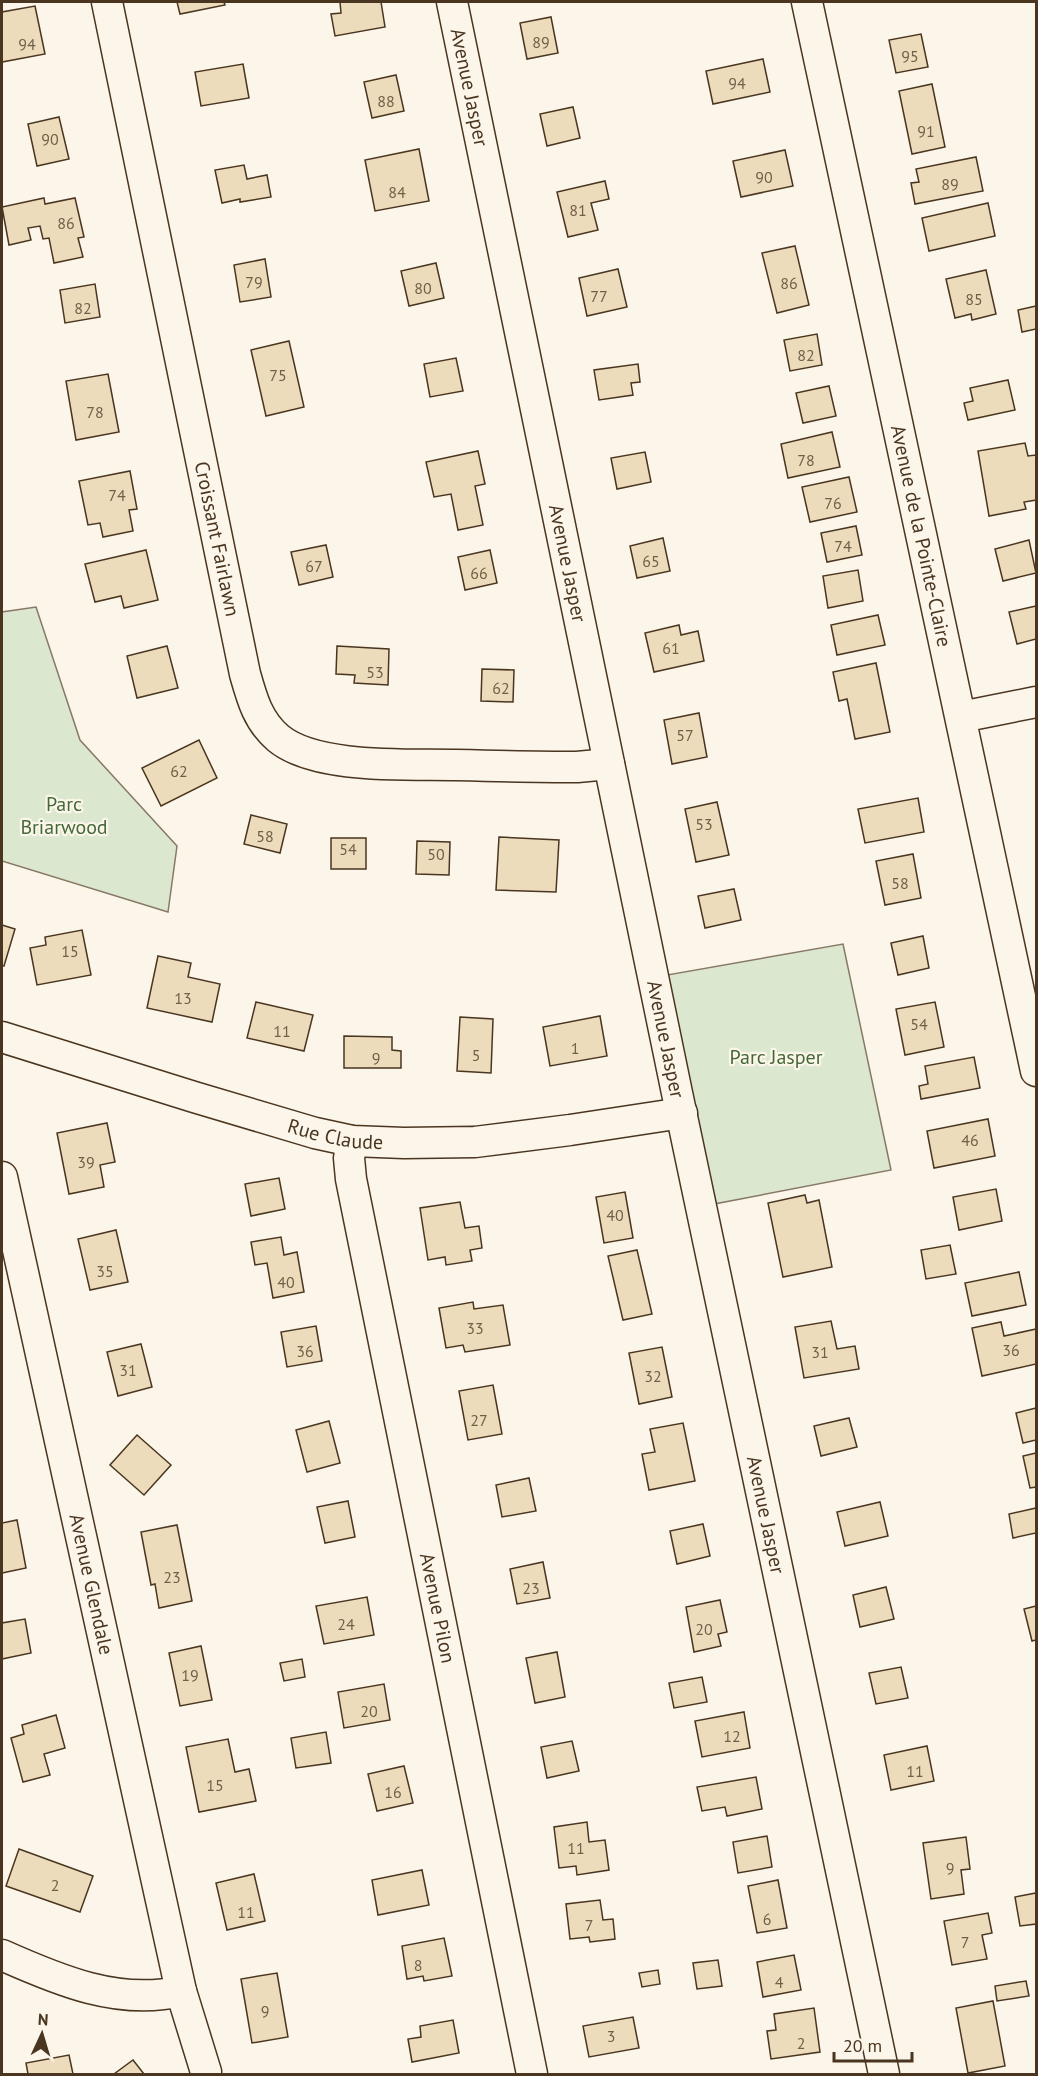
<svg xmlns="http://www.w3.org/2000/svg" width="1038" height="2076" font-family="'PT Sans',sans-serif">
<rect width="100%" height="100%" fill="#fbf6e9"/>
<g fill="#dce7d0" stroke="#887966" stroke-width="1.5">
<polygon points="36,607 80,740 177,846 168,912 2,861 2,612"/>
<polygon points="843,944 891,1170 714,1204 667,975"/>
</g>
<g fill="#ecdcbc" stroke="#4a3520" stroke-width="1.5">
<polygon points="177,2 224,2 225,5 180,14"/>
<polygon points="340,2 381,2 385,27 335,36 331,14 341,13"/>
<polygon points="35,6 45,54 2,62 2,12"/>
<polygon points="551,17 558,53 527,59 520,23"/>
<polygon points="921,34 928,67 896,73 889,40"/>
<polygon points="763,59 770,92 713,104 706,71"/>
<polygon points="243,64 249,98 201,106 195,72"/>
<polygon points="396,75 404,111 372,118 364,82"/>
<polygon points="932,84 945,147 912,154 899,91"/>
<polygon points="573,107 580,138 547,146 540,114"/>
<polygon points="59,117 69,159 37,166 28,124"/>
<polygon points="419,149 429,201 375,211 365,160"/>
<polygon points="785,150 793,186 741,197 733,161"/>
<polygon points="976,157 983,191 915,204 911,183 919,182 916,169"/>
<polygon points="244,165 247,179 267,175 271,197 240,202 240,199 222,203 215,170"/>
<polygon points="605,181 609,199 591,203 598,230 568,237 557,192"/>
<polygon points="44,198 45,204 75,198 84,237 78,238 83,257 54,263 49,238 43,239 40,226 28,228 31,240 9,245 2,207"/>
<polygon points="988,203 995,236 929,251 922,218"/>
<polygon points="795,246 809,305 777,313 762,253"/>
<polygon points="265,259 271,297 240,302 234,265"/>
<polygon points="436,263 444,298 409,306 401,271"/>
<polygon points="618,269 627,307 587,316 579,278"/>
<polygon points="986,270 996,314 972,320 971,314 955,318 946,279"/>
<polygon points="95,284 100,317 65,323 60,290"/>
<polygon points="1036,306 1036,329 1022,332 1018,310"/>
<polygon points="817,334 822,365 790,371 784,340"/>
<polygon points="289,341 304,407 266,416 251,350"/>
<polygon points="456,358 463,391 430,397 424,364"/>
<polygon points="638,364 640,382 631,383 633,395 599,400 594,370"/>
<polygon points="108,374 119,432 76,440 66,381"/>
<polygon points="1008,380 1015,410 968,420 964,403 973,401 970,388"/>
<polygon points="829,386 836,416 803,423 796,393"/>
<polygon points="832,432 840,467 788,478 781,444"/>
<polygon points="1025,443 1028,456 1036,455 1036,500 1024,502 1026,509 989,516 978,451"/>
<polygon points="478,451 485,484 475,486 483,525 458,530 451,494 434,497 426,462"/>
<polygon points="645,452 651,482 617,489 611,458"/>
<polygon points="130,471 137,509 129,510 133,531 103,537 100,523 88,525 79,481"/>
<polygon points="849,477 857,512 810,522 802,487"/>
<polygon points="856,526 862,555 827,562 821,533"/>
<polygon points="663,538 670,571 637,578 630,546"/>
<polygon points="1029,540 1036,573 1003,581 995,549"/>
<polygon points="326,545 333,577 299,585 291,552"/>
<polygon points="146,550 158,600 124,608 121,596 95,602 85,564"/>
<polygon points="490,550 497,583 465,590 458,557"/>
<polygon points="858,570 863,601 828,608 823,576"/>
<polygon points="1036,606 1036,639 1017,644 1009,612"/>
<polygon points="878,615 885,645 837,655 831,625"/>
<polygon points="679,625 681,635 698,631 704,661 654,672 645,633"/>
<polygon points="167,646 178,688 137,698 127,656"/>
<polygon points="337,646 389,649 388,685 354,683 355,675 336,674"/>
<polygon points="876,663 890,732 855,739 847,699 839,701 833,672"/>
<polygon points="482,669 514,670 513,702 481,701"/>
<polygon points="699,713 707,757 672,764 664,720"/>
<polygon points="199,740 217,778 161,806 142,768"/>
<polygon points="918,798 924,832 865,843 858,809"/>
<polygon points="717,802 729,855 696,862 685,809"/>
<polygon points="251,815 287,824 280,853 244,844"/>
<polygon points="499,837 559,840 556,892 496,890"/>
<rect x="331" y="838" width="35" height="31"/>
<polygon points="417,841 450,842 449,875 416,874"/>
<polygon points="913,854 921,898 885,905 876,861"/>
<polygon points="734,889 741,920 705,928 698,896"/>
<polygon points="2,925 15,929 4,966 2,966"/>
<polygon points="82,930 91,975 37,985 30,948 46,945 45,937"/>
<polygon points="923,936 929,968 898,975 891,943"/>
<polygon points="158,956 191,963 188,977 220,984 212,1022 147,1008"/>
<polygon points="256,1002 313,1015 304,1051 247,1038"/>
<polygon points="935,1002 944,1047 905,1055 896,1009"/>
<polygon points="600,1016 607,1056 550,1066 543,1027"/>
<polygon points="460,1017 493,1019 491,1073 457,1071"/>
<polygon points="344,1036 392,1037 392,1050 401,1051 401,1068 344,1068"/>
<polygon points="974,1057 980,1088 921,1099 919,1086 928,1084 925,1066"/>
<polygon points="988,1119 995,1156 934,1168 927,1131"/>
<polygon points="107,1123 115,1162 100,1165 104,1187 69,1194 57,1133"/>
<polygon points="279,1178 285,1209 251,1216 245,1184"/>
<polygon points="996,1189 1002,1221 959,1230 953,1197"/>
<polygon points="625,1192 633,1238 604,1243 596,1197"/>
<polygon points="805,1195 807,1203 819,1200 832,1267 783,1277 768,1203"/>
<polygon points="460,1202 465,1228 479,1226 482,1248 470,1250 472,1261 446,1265 445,1257 428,1260 420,1208"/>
<polygon points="116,1230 128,1282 90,1290 78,1239"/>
<polygon points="281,1237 284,1255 297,1252 304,1292 273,1298 267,1263 255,1265 251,1242"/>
<polygon points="950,1245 956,1274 926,1279 921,1250"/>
<polygon points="637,1250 652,1314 623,1320 608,1256"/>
<polygon points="1019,1272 1026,1305 972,1316 965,1283"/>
<polygon points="473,1302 474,1309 503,1305 510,1345 465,1352 463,1345 446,1348 439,1308"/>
<polygon points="831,1321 837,1349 855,1346 859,1369 804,1378 795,1327"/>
<polygon points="1001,1322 1004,1336 1036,1329 1036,1364 982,1376 972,1328"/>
<polygon points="316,1326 322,1361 287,1367 281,1332"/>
<polygon points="141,1344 152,1387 118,1396 107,1352"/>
<polygon points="662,1347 672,1397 639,1404 629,1353"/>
<polygon points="493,1385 502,1434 468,1440 459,1391"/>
<polygon points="1036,1408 1036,1440 1023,1443 1016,1413"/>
<polygon points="849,1418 857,1447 821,1456 814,1426"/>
<polygon points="329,1421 340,1463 307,1472 296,1430"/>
<polygon points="683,1423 695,1481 649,1490 642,1454 655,1452 650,1429"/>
<polygon points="137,1435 171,1465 144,1495 110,1465"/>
<polygon points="1036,1453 1036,1487 1030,1488 1023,1456"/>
<polygon points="529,1478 536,1511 502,1517 496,1485"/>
<polygon points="348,1501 355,1537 325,1543 317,1507"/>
<polygon points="880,1502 888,1536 845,1546 837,1512"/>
<polygon points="1036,1508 1036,1533 1013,1538 1009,1514"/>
<polygon points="17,1520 26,1568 2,1573 2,1523"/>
<polygon points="703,1524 710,1556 677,1564 670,1531"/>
<polygon points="177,1525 192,1601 159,1608 155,1584 151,1585 141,1532"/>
<polygon points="543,1562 550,1598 517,1604 510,1569"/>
<polygon points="886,1587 894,1619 860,1627 853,1595"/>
<polygon points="367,1597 374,1635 324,1644 316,1606"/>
<polygon points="720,1600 727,1632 718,1634 721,1646 694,1652 686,1607"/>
<polygon points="1036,1606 1036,1640 1032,1641 1024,1609"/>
<polygon points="25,1619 31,1653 2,1659 2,1623"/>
<polygon points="201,1646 212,1700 180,1706 169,1653"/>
<polygon points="557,1652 565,1697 535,1703 526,1658"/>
<polygon points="302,1659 305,1677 284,1681 280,1663"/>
<polygon points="901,1667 908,1698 876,1704 869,1673"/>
<polygon points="702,1677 707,1702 674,1708 669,1683"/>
<polygon points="384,1684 390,1720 344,1728 338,1692"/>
<polygon points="744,1712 750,1748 702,1757 695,1721"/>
<polygon points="56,1715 65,1748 44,1754 50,1775 23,1782 11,1738 24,1734 22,1725"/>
<polygon points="326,1732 331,1763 296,1768 291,1738"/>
<polygon points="228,1739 235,1772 249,1769 256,1801 199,1812 186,1747"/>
<polygon points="572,1741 579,1771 547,1778 541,1747"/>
<polygon points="927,1746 934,1781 891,1790 884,1755"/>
<polygon points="404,1766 413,1803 377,1811 368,1774"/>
<polygon points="756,1777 762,1809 727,1816 725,1807 702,1811 697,1787"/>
<polygon points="587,1822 589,1842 605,1840 609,1870 577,1875 576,1866 559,1868 554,1827"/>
<polygon points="767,1836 772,1867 738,1873 733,1842"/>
<polygon points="966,1837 970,1869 961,1870 964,1894 931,1899 923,1843"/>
<polygon points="19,1849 93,1876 80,1912 6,1886"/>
<polygon points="422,1870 429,1905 378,1915 372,1880"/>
<polygon points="254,1874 265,1921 227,1930 216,1883"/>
<polygon points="778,1880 787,1928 757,1933 748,1886"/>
<polygon points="1036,1893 1036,1924 1020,1926 1015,1897"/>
<polygon points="600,1900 603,1920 613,1919 615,1939 590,1942 589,1937 570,1939 566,1904"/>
<polygon points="988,1913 992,1933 982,1935 987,1959 952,1965 944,1921"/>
<polygon points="444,1938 452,1976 424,1981 423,1976 407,1979 402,1946"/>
<polygon points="794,1955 801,1990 763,1997 757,1962"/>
<polygon points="718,1960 722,1986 697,1989 693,1963"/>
<polygon points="658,1970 660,1984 642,1987 639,1973"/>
<polygon points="277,1973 288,2037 252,2043 241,1979"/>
<polygon points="1026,1981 1029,1996 997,2001 995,1986"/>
<polygon points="993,2001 1005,2066 968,2073 956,2008"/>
<polygon points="814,2008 820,2052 771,2059 767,2031 776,2030 774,2014"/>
<polygon points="633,2017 639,2048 589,2057 583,2026"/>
<polygon points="453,2020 459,2053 412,2062 408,2039 421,2037 420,2026"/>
<polygon points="69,2055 73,2074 28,2074 26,2063"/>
<polygon points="133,2060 144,2074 114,2074"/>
</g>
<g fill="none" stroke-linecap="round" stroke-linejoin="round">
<g stroke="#4a3520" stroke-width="33">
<g id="minor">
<path id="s1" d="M 107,2 L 245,674 C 252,699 258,721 278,738 C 315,769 406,764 453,765 C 495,766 536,767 577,767 L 609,764"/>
<path id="s2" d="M 452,2 L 677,1093 L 884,2074"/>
<path id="s3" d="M 807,2 L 1036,1071"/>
<polyline points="961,717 1036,702"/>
<path id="s4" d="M 2,1037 L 194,1097 L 315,1133 L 352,1141 L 404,1143 L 475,1142 L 570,1130 L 682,1113"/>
<path id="s5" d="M 352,1141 L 349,1158 L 351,1179 L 532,2074"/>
<path id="s6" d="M 2,1177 L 181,1991 C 119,2006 58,1980 2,1955"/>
<polyline points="181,1991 206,2072"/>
</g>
</g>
<use href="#minor" stroke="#fbf6e9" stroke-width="30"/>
</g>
<g text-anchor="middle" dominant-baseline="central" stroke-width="4.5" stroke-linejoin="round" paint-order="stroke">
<g font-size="16" fill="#725f47">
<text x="541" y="42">89</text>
<text x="27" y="44">94</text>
<text x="910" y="56">95</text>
<text x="737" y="83">94</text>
<text x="386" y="101">88</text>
<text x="926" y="131">91</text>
<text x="50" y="139">90</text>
<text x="764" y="177">90</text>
<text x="950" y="184">89</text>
<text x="397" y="192">84</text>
<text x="578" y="210">81</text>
<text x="66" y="223">86</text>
<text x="254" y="282">79</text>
<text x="789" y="283">86</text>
<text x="423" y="288">80</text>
<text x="599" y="296">77</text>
<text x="974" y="299">85</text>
<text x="83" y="308">82</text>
<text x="806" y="355">82</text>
<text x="278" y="375">75</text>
<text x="95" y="412">78</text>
<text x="806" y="460">78</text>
<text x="117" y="495">74</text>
<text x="833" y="503">76</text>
<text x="843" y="546">74</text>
<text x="651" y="561">65</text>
<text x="314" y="566">67</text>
<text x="479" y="573">66</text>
<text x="671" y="648">61</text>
<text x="375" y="672">53</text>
<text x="501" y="688">62</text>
<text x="685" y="735">57</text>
<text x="179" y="771">62</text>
<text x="704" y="824">53</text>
<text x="265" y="836">58</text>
<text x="348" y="849">54</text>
<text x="436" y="854">50</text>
<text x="900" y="883">58</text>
<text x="70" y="951">15</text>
<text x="183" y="998">13</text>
<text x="919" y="1024">54</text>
<text x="282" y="1031">11</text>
<text x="575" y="1048">1</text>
<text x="476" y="1055">5</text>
<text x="376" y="1058">9</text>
<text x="970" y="1140">46</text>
<text x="86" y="1162">39</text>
<text x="615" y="1215">40</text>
<text x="105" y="1271">35</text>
<text x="286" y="1282">40</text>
<text x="475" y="1328">33</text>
<text x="1011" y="1350">36</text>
<text x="305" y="1351">36</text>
<text x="820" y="1352">31</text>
<text x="128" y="1370">31</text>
<text x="653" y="1376">32</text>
<text x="479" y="1420">27</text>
<text x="172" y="1577">23</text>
<text x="531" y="1588">23</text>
<text x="346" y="1624">24</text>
<text x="704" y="1629">20</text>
<text x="190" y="1675">19</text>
<text x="369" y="1711">20</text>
<text x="732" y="1736">12</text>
<text x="915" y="1771">11</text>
<text x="215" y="1785">15</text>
<text x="393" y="1792">16</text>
<text x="576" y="1848">11</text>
<text x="950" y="1868">9</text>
<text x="55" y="1885">2</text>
<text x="246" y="1912">11</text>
<text x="767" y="1919">6</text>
<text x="589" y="1925">7</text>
<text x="965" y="1942">7</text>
<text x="418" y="1965">8</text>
<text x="779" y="1982">4</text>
<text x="265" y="2011">9</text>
<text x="611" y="2036">3</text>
<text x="801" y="2043">2</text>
</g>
<g font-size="20" fill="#4a3520" stroke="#fbf6e9">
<text stroke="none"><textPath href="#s2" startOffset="87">Avenue Jasper</textPath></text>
<text stroke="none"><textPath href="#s3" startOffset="546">Avenue de la Pointe-Claire</textPath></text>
<text stroke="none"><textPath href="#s1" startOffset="548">Croissant Fairlawn</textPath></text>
<text stroke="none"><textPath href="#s2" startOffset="573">Avenue Jasper</textPath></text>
<text stroke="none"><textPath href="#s2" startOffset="1059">Avenue Jasper</textPath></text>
<text stroke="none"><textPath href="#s4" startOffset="348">Rue Claude</textPath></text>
<text stroke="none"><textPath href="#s2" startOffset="1545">Avenue Jasper</textPath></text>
<text stroke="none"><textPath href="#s6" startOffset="417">Avenue Glendale</textPath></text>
<text stroke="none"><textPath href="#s5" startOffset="476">Avenue Pilon</textPath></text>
</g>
<g font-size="20" fill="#436837" stroke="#fbf6e9">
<text x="64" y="804">Parc<tspan x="64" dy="23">Briarwood</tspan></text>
<text x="776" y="1057">Parc Jasper</text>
</g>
</g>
<rect width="1038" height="2076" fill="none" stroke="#4a3520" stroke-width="6"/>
<g transform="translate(42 2034) rotate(4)" stroke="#fbf6e9" stroke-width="4.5" paint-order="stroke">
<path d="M0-4.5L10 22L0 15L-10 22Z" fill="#4a3520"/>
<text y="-9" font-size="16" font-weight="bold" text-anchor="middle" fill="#4a3520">N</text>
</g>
<path d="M834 2052v9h78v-9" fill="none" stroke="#4a3520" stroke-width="3"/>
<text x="843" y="2052" font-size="18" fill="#4a3520" stroke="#fbf6e9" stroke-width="4.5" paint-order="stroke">20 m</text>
</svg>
